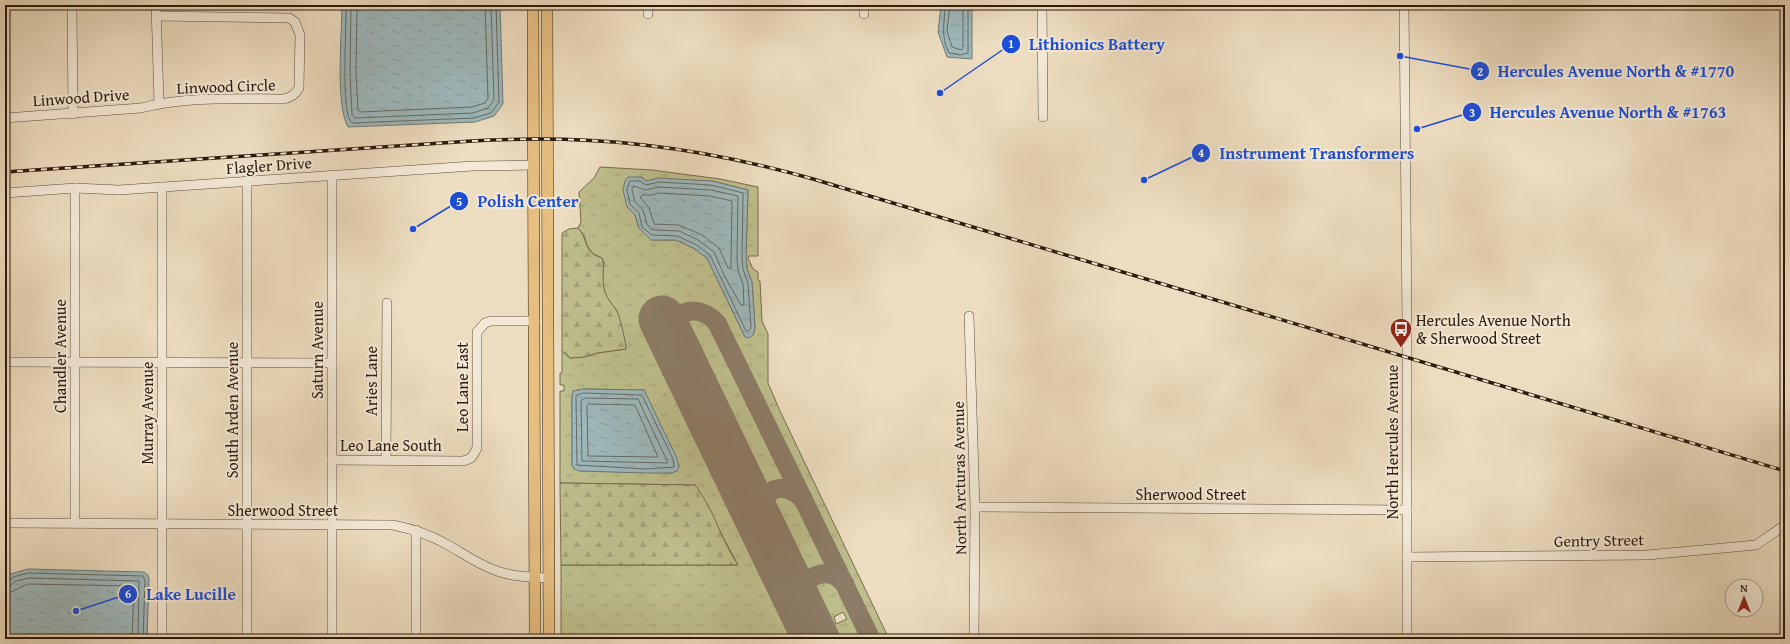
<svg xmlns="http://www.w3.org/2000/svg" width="1790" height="644" font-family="'Gentium Book Plus',serif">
<defs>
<pattern id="grass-tufts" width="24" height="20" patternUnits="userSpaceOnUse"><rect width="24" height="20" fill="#bfbf8d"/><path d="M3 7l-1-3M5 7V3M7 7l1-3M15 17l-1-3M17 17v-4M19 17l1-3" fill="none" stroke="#a4a478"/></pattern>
<pattern id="forest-firs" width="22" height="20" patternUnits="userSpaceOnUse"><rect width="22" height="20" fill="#bfbf8d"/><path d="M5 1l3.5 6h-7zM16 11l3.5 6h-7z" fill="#a4a478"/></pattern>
<pattern id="water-ripples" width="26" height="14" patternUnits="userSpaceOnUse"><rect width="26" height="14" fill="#9eb9bd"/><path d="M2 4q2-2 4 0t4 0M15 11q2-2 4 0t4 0" fill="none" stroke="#889ea1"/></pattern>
</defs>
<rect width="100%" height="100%" fill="#edddc0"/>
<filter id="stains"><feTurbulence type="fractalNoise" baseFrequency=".005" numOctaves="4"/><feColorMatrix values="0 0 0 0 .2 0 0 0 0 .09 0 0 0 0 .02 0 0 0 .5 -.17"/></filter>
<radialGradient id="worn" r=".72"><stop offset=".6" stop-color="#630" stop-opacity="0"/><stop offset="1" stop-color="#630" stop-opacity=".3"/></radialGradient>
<g fill="url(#grass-tufts)" stroke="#766c4c" fill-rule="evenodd">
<path d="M 600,167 L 652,170 L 720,179 L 758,187 L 758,256 L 749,256 L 748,258 L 753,269 L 758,272 L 758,280 L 760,281 L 762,321 L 768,334 L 768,383 L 780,411 L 889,639 L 876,639 L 719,318 C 697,295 673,311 650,324 L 803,639 L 561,639 L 561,565 L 738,565 L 695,485 L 560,483 L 560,391 L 564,391 L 564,385 L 560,385 L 560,373 L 562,373 L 562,351 L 570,358 L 584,357 L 597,353 L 626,349 L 617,311 L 606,297 L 602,282 L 604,263 L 602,258 L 593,254 L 587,245 L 584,235 L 578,228 L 581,222 L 579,192 L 594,178 ZM 646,181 L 712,181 L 748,190 L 746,257 L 747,269 L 752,282 L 755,328 L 753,335 L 745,337 L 707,258 L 693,248 L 676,240 L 651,240 L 639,228 L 635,215 ZM 584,389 L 644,390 L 671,473 L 580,471 L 572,465 L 572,397 L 573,391 Z"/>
<path d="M 698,315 L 708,319 L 712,323 L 789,482 L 770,483 L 757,489 L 681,331 C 681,319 687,316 698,315 Z"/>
<path d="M 781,495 L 787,495 L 799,502 L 831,567 L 817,567 L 799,574 L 768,510 C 768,501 773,497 781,495 Z"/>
<path d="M 825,580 L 831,580 L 840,586 L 866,639 L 830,639 C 822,623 797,589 825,580 ZM 843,612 L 847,619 L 836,624 L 834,617 Z"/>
</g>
<g fill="url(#forest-firs)" stroke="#766c4c">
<path d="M 578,228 C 586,236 585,248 593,254 C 596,256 600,257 602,258 C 605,265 601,280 605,292 C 607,299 612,303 616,310 C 620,315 626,343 626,349 L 597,353 L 584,357 L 570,358 L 562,351 L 562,233 L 569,229 Z"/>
<path d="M 560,483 L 695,485 C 714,509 721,540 738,565 L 561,565 Z"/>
</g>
<g fill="url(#water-ripples)" stroke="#707976">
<path d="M 342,5 L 500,5 L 503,104 L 494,116 L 475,122 L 348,127 C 335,103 342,35 342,5 Z"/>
<polygon points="941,5 972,5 972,59 947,57 938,32"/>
<polygon points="628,177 642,177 646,181 658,178 712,181 748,190 746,257 747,269 752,282 755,328 753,335 749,338 745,337 707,258 693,248 676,240 651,240 639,228 635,215 627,207 623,190 625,181"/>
<polygon points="584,389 644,390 677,458 679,467 677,471 671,473 646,473 580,471 574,469 572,465 572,397 573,391"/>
<polygon points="28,569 144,572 148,575 149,579 147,639 5,639 6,579 10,574"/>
</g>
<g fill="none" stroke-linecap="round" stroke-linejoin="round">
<g stroke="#656a64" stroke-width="1">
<path d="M 346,5 C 347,24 340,114 352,123 L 474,118 L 491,113 L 499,102 L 496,5"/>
<polyline points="351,5 350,72 352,115 355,118 473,113 488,108 494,100 491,5"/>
<polyline points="357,5 356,72 358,110 360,112 472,107 485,103 488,98 485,5"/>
<path d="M 945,5 C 945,23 940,35 949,53 L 960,55 L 968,53 L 968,5"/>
<polyline points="950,5 947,31 952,47 961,50 963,48 963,5"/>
<polygon points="630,181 640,181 646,185 659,182 711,185 743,193 742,257 743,269 748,283 751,327 749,331 746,331 710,255 695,244 677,236 652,235 642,227 639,213 630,204 627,190"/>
<polygon points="634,186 645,190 659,187 711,190 738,196 737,258 738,270 743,284 744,305 741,305 725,277 714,252 698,240 679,231 654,230 651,229 647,224 643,210 635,202 632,190"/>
<polygon points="659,193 710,196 732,201 731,268 728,268 719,248 702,235 679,225 654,224 649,208 640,197 642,195 652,195"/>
<polygon points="584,393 642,395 673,459 674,467 646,469 577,465 576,397 577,395"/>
<polygon points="585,398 638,399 668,463 582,461 581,401"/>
<polygon points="589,404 635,405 658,457 588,456 587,406"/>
<polyline points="5,582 9,582 13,577 28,573 143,576 145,580 143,639"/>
<polyline points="5,587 10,586 16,581 29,578 139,581 138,639"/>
<path d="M 5,593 C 14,593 20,586 29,584 L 132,586 L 134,588 L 132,639"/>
</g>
<g stroke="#8c7c66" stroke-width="19">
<path d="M 673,343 C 673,338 673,331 674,327 C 681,304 705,309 717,323 L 803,499"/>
<path d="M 758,518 C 762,490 780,478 803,499 L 871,639"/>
<path d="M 801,607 C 801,600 800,591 804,585 C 810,575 825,571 835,576 C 839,578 842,582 845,584"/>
</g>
<polyline stroke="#8c7c66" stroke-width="47" points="662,319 816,639"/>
<g stroke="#5c4b38" stroke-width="10">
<g id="minor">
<polyline points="72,5 73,114"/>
<polyline points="156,5 159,103"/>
<polyline points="648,5 648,14"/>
<polyline points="864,5 864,14"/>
<polyline points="1042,5 1043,117"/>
<polyline points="1404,5 1407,322 1407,639"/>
<path d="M 5,118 L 141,108 C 187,96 236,99 284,99 C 291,97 295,95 299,88 L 300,35 L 295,22 L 289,18 L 156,16"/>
<polyline points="75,188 75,523"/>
<polyline points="5,193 75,188 119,190 473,166 534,165"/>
<polyline points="969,316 975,507 974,639"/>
<polyline points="5,362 332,363"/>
<path d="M 332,460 L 463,461 C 472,459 473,456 477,448 L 477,332 L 485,323 L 491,321 L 535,321"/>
<polyline points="386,460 387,303"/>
<polyline points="975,507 1407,510"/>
<path d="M 5,523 L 393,525 C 413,529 431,535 448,545 C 464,554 479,565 497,571 C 514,577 531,577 549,578"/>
<polyline points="1407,557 1647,555 1756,545 1785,525"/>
<polyline points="162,639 162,187"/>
<polyline points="247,639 247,181"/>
<polyline points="332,639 332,175"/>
<polyline points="416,639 416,530"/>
<polyline points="1086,639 1119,639"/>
</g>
</g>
<g stroke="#2c1a0b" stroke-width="12">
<g id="major">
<polyline points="533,5 535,639"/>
<polyline points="547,5 549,639"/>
</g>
</g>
<use href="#minor" stroke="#f3e9d6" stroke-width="9"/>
<use href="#major" stroke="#e6be80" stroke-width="11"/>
<g stroke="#2c1a0b" stroke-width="3.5">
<path id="rail" d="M 5,172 L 472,141 C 593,134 696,146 813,179 L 1785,471"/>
</g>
<use href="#rail" stroke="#f3e9d6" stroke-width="2" stroke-dasharray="6" stroke-linecap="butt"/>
</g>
<defs>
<g id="bus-pin" transform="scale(1.15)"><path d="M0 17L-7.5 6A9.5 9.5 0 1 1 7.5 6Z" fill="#8f2418" stroke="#f3e9d6"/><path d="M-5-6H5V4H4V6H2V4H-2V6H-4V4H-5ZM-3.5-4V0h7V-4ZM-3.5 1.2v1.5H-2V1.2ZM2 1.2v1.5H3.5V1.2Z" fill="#fff"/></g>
</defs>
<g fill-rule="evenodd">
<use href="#bus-pin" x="1401" y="329"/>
</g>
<g text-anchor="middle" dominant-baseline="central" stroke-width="4" stroke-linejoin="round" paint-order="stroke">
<g font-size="16" fill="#2c1a0b" stroke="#f3e9d6">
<text transform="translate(226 86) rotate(-2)">Linwood Circle</text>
<text transform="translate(81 97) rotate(-4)">Linwood Drive</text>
<text transform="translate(269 165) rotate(-4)">Flagler Drive</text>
<text transform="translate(317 350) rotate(-90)">Saturn Avenue</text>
<text transform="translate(60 356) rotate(-90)">Chandler Avenue</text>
<text transform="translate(371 381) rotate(-90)">Aries Lane</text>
<text transform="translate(462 387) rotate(-90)">Leo Lane East</text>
<text transform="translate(232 410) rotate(-90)">South Arden Avenue</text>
<text transform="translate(147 413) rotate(-90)">Murray Avenue</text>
<text transform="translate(1392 442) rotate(-90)">North Hercules Avenue</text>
<text x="391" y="445">Leo Lane South</text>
<text transform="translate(959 478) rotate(-91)">North Arcturas Avenue</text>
<text x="1191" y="494">Sherwood Street</text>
<text x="283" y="510">Sherwood Street</text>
<text transform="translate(1599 540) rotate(-1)">Gentry Street</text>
</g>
<g font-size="16" fill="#2c1a0b" stroke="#f3e9d6" text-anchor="start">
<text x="1416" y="320">Hercules Avenue North<tspan x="1416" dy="18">&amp; Sherwood Street</tspan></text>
</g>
</g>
<path fill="none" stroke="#1d4ed8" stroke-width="1.5" d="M940 93L1011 44M1400 56L1480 71M1417 129L1472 112M1144 180L1201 153M413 229L459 201M76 611L128 594"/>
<g fill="#1d4ed8" stroke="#f3e9d6" stroke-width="1.5">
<circle cx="940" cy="93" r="4"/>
<circle cx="1400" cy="56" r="4"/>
<circle cx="1417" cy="129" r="4"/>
<circle cx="1144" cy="180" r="4"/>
<circle cx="413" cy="229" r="4"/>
<circle cx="76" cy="611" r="4"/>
<circle cx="1011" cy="44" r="10"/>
<circle cx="1480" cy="71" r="10"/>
<circle cx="1472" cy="112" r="10"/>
<circle cx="1201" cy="153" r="10"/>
<circle cx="459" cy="201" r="10"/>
<circle cx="128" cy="594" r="10"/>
</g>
<g font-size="12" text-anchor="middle" font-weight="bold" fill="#fff">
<text x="1011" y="48">1</text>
<text x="1480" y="76">2</text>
<text x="1472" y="117">3</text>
<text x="1201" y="157">4</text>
<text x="459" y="206">5</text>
<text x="128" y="598">6</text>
</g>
<g font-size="17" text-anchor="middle" font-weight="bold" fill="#1d4ed8" stroke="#f3e9d6" stroke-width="4" stroke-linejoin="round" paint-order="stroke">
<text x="1097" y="50">Lithionics Battery</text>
<text x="1616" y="77">Hercules Avenue North &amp; #1770</text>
<text x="1608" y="118">Hercules Avenue North &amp; #1763</text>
<text x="1317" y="159">Instrument Transformers</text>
<text x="528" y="207">Polish Center</text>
<text x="191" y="600">Lake Lucille</text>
</g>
<rect width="1790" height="644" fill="none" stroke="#edddc0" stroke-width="20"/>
<rect x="6" y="6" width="1778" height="632" fill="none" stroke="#2c1a0b" stroke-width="2"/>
<rect x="10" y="10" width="1770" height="624" fill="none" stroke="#2c1a0b"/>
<g transform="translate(1744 598)"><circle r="19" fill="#f3e9d6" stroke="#a39685"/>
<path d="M0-3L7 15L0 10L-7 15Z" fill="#8f2418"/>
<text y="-6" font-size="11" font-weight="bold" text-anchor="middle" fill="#2c1a0b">N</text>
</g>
<rect width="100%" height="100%" filter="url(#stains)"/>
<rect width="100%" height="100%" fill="url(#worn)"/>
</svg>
